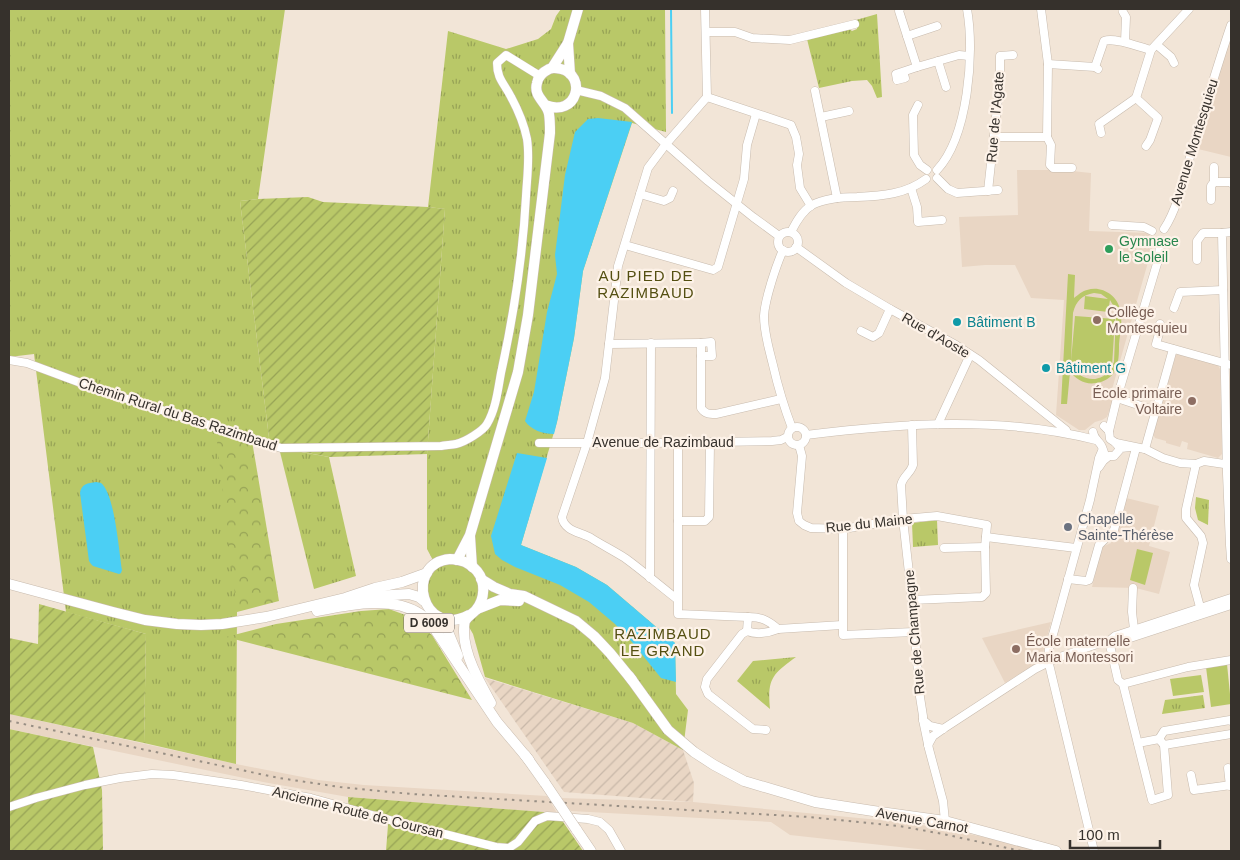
<svg xmlns="http://www.w3.org/2000/svg" width="1240" height="860" font-family="Helvetica,sans-serif">
<defs>
<pattern id="industrial-furrows" width="10" height="10" patternUnits="userSpaceOnUse" patternTransform="scale(1.25)"><rect width="10" height="10" fill="#e9d6c4"/><path d="M-1 1l2-2M0 10L10 0M9 11l2-2" fill="none" stroke="#c8b8a9"/></pattern>
<pattern id="grass-tufts" width="24" height="20" patternUnits="userSpaceOnUse" patternTransform="scale(1.25)"><rect width="24" height="20" fill="#b9c868"/><path d="M3 7l-1-3M5 7V3M7 7l1-3M15 17l-1-3M17 17v-4M19 17l1-3" fill="none" stroke="#97a356"/></pattern>
<pattern id="forest-crowns" width="20" height="18" patternUnits="userSpaceOnUse" patternTransform="scale(1.25)"><rect width="20" height="18" fill="#b9c868"/><path d="M2 6a3 3 0 1 1 6 0M12 15a3 3 0 1 1 6 0" fill="none" stroke="#97a356"/></pattern>
<pattern id="garden-furrows" width="10" height="10" patternUnits="userSpaceOnUse" patternTransform="scale(1.25)"><rect width="10" height="10" fill="#b9c868"/><path d="M-1 1l2-2M0 10L10 0M9 11l2-2" fill="none" stroke="#97a356"/></pattern>
</defs>
<rect width="100%" height="100%" fill="#f2e5d7"/>
<polygon fill="url(#industrial-furrows)" points="485,678 633,723 683,750 694,783 693,802 564,792"/>
<g fill="#e9d6c4">
<polygon points="1231,37 1231,157 1198,149 1211,95"/>
<polygon points="1017,170 1062,170 1091,173 1089,231 1149,233 1151,239 1152,248 1111,393 1115,394 1107,417 1102,420 1095,422 1085,430 1079,430 1056,415 1064,300 1031,298 1015,265 985,265 962,267 959,217 1018,215"/>
<polygon points="1179,354 1218,365 1220,369 1222,454 1218,458 1187,449 1188,443 1182,441 1180,447 1166,443 1166,441 1155,438 1153,434 1176,355"/>
<polygon points="1126,498 1159,506 1149,546 1170,552 1159,594 1136,588 1092,587 1102,547 1111,543 1112,537 1116,538"/>
<polygon points="1051,622 1041,661 1005,683 982,638"/>
<polygon points="9,714 236,764 318,780 364,785 547,796 557,813 348,797 263,782 9,729"/>
<polygon points="561,798 693,802 911,823 989,838 1039,851 936,851 790,835 771,822 571,811"/>
</g>
<g fill="url(#grass-tufts)">
<polygon points="9,9 285,9 258,199 240,201 270,446 252,441 237,612 236,764 144,743 146,634 66,612 34,354 9,357"/>
<polygon points="561,9 665,9 666,132 632,123 583,271 574,338 557,422 521,545 576,567 607,585 675,643 676,694 688,710 683,750 633,723 485,677 473,634 462,615 458,616 440,613 432,607 426,590 431,575 437,568 427,549 427,454 445,209 428,207 448,31 506,49 538,39 551,29 556,16"/>
<polygon points="877,14 882,97 877,98 872,86 867,80 852,81 819,88 807,39 848,28 852,31 857,29 856,20"/>
<polygon points="279,448 329,457 356,576 314,589"/>
<polygon points="1196,497 1209,500 1208,525 1198,520 1195,508"/>
<polygon points="937,520 938,545 913,547 912,523"/>
<path d="M 796,657 C 773,674 767,678 770,709 L 737,681 L 753,661 Z"/>
<polygon points="1203,695 1205,708 1162,714 1165,700"/>
</g>
<g fill="url(#forest-crowns)">
<polygon points="216,433 252,441 279,601 237,612"/>
<polygon points="389,609 408,616 432,635 472,700 226,637 276,624 361,611"/>
</g>
<g fill="url(#garden-furrows)">
<polygon points="308,197 323,202 428,207 445,209 427,454 329,457 270,446 240,201 258,199"/>
<polygon points="39,604 146,634 144,743 9,714 9,638 38,644"/>
<polygon points="9,729 93,747 102,790 103,851 9,851"/>
<polygon points="348,797 557,813 583,851 386,851 388,825 349,813"/>
</g>
<g fill="#b9c868" fill-rule="evenodd">
<path d="M 1068,274 L 1075,275 L 1074,298 C 1078,295 1082,291 1087,290 C 1101,285 1117,295 1120,309 C 1123,320 1120,333 1119,344 C 1119,353 1119,363 1115,371 C 1111,378 1104,382 1096,383 C 1085,385 1076,379 1070,372 L 1067,404 L 1061,404 ZM 1094,293 L 1101,294 L 1108,299 L 1085,296 L 1084,309 L 1108,312 L 1110,300 L 1114,307 L 1116,313 L 1114,362 L 1112,366 L 1115,319 L 1075,316 L 1071,361 L 1073,313 C 1076,301 1082,295 1094,293 ZM 1071,364 L 1072,364 L 1112,367 C 1101,385 1080,382 1071,364 Z"/>
<polygon points="1137,549 1153,553 1145,585 1130,580"/>
<polygon points="1227,664 1231,704 1211,707 1206,667"/>
<polygon points="1201,675 1204,692 1173,696 1170,679"/>
</g>
<g fill="#4bcff4">
<path d="M 598,118 L 632,122 L 583,271 L 574,338 L 557,422 L 554,434 C 543,434 531,430 525,421 L 534,392 L 547,312 L 557,274 L 555,255 L 565,175 L 575,132 L 588,119 Z"/>
<polygon points="517,453 547,458 521,545 576,567 607,585 675,643 676,682 661,678 632,642 615,624 589,602 560,585 515,567 502,560 495,554 491,536"/>
<path d="M 96,482 C 100,483 101,482 103,485 C 115,499 119,551 122,570 L 121,573 L 119,574 L 93,566 L 91,564 L 89,561 L 80,493 C 81,484 88,483 96,482 Z"/>
</g>
<g fill="none" stroke-linecap="round" stroke-linejoin="round">
<polyline stroke="#4bcff4" stroke-width="2" points="671,9 672,113"/>
<g stroke="#c8bbae" stroke-width="9">
<g id="minor">
<polyline points="900,9 899,11 917,67 959,55 969,56"/>
<polyline points="1041,9 1048,64 1047,137"/>
<polyline points="1123,12 1126,17 1125,42"/>
<polyline points="706,32 735,32 752,38 790,40 855,24"/>
<polyline points="907,36 937,26"/>
<polyline points="1157,45 1171,57 1174,63"/>
<polyline points="938,61 946,87"/>
<polyline points="1048,64 1095,67 1098,69"/>
<path d="M 1095,67 L 1104,41 C 1115,37 1139,47 1151,50"/>
<polyline points="903,72 905,78 897,80 896,74 917,67"/>
<polyline points="576,90 601,96 625,108 708,181 753,217 779,236"/>
<polyline points="815,91 837,198"/>
<polyline points="707,97 791,125 796,137 799,154 797,165 800,188 811,206"/>
<polyline points="1136,98 1151,50 1189,9"/>
<polyline points="1136,98 1158,118 1150,140 1146,146"/>
<polyline points="918,105 913,115 914,155 920,165 927,170"/>
<polyline points="821,117 849,111"/>
<polyline points="1101,133 1099,124 1136,98"/>
<polyline points="994,137 1047,137 1051,145 1050,165 1053,168 1072,168"/>
<path d="M 937,170 C 968,137 975,53 967,9"/>
<polyline points="937,178 948,189 957,193 998,190"/>
<polyline points="1214,182 1230,182 1231,183"/>
<polyline points="911,188 917,207 918,222 942,220"/>
<polyline points="988,191 1000,80 1000,56 1013,55"/>
<polyline points="640,194 664,201 670,198 673,191"/>
<polyline points="1211,200 1211,186 1214,182 1214,167"/>
<polyline points="1112,225 1144,227 1152,231"/>
<path d="M 1164,229 C 1178,208 1185,174 1192,150 C 1205,108 1217,66 1231,25"/>
<path d="M 791,232 C 796,222 802,211 812,205 C 826,198 842,197 857,197 C 882,196 906,194 926,179"/>
<polyline points="1231,232 1222,233 1227,474 1230,545 1231,559"/>
<circle cx="788" cy="242" r="10"/>
<polyline points="625,245 713,270 718,267 744,179 747,145 756,114"/>
<polyline points="796,247 846,283 890,309 956,345 979,360 1066,430 1067,433"/>
<path d="M 783,250 C 776,266 765,299 764,316 C 764,333 769,349 773,365 C 778,387 784,407 792,428"/>
<polyline points="1197,260 1197,241 1203,233 1222,233"/>
<polyline points="1174,308 1180,292 1223,290"/>
<polyline points="1160,324 1160,330 1156,344 1231,365"/>
<polyline points="861,331 873,337 879,333 890,309"/>
<polyline points="701,343 711,342 712,356 701,356"/>
<path d="M 609,344 L 701,343 L 701,408 C 705,414 709,414 716,414 L 781,399"/>
<path d="M 9,360 L 27,363 L 105,392 L 281,448 L 441,446 C 446,445 451,445 456,444 C 465,442 483,431 487,424 C 496,409 498,389 501,373 C 514,314 523,255 526,196 C 527,177 530,158 527,139 C 524,124 518,110 511,97 C 504,83 497,79 497,63 L 506,55 L 540,76"/>
<polyline points="1117,398 1156,411"/>
<polyline points="938,424 970,355"/>
<path d="M 912,425 L 913,465 C 910,474 903,476 901,485 L 903,519 L 912,600 L 920,697 L 923,716 L 923,720 L 929,749 L 943,801 L 945,821"/>
<polyline points="1104,426 1109,431 1110,439 1116,443 1118,446"/>
<circle cx="797" cy="436" r="9"/>
<polyline points="1109,431 1117,398 1159,257 1160,241"/>
<path d="M 1093,432 C 1094,439 1098,440 1101,445 C 1103,448 1103,451 1105,455"/>
<path d="M 806,435 C 903,423 1001,416 1096,440"/>
<polyline points="539,443 650,443 772,441 781,440 787,437"/>
<polyline points="678,443 678,614 748,617"/>
<polyline points="1116,443 1145,449 1163,458 1180,463 1196,464 1204,461 1231,465"/>
<polyline points="799,445 802,456 797,513 799,521 804,525 811,528 843,529 903,519 937,516 987,525 985,547 986,593 982,597 912,600"/>
<polyline points="1145,449 1173,349"/>
<polyline points="1196,464 1186,509 1186,518 1201,536 1203,543 1194,585 1200,607"/>
<polyline points="1099,467 1103,461 1109,456 1114,456 1121,448 1130,447"/>
<polyline points="678,521 705,521 709,517 710,443"/>
<polyline points="843,529 843,635 914,632"/>
<polyline points="986,537 1076,548"/>
<polyline points="944,548 985,547"/>
<polyline points="650,578 651,343"/>
<polyline points="1068,579 1086,581 1089,580 1099,545 1114,530 1136,448"/>
<polyline points="1133,588 1132,612 1134,629"/>
<path d="M 677,599 C 660,586 643,571 625,558 C 614,551 602,545 591,538 C 580,532 564,531 562,517 L 587,443 L 605,378 L 618,266 L 648,168 L 666,144 L 707,97 L 705,9"/>
<path d="M 748,617 C 761,617 768,620 778,629 C 768,633 757,635 747,631 Z"/>
<polyline points="778,629 842,625"/>
<polyline points="747,631 742,634 707,679 705,687 708,694 753,729 766,730"/>
<polyline points="1109,641 1118,680 1123,684 1152,800 1168,795 1164,745"/>
<polyline points="1109,641 1115,636 1231,598"/>
<polyline points="1123,684 1188,667 1231,660"/>
<polyline points="923,720 930,726 943,729"/>
<polyline points="1231,721 1230,720 1164,731 1159,739 1164,745 1231,734"/>
<polyline points="1138,743 1159,739"/>
<polyline points="928,745 933,736 943,729 1035,669 1057,658 1103,642 1109,641 1118,642 1231,605"/>
<polyline points="1228,768 1230,786"/>
<polyline points="1191,775 1194,790 1231,785"/>
<polyline points="9,807 36,798 85,785 120,778 152,774 173,775 241,785 311,798 397,822 496,847 509,848 518,842 535,821 547,816 588,819 600,822 609,830 621,851"/>
<polyline points="1094,851 1048,660 1049,649 1090,500 1099,458 1102,451"/>
</g>
</g>
<g stroke="#c8bbae" stroke-width="11">
<g id="major">
<polyline points="568,43 570,74"/>
<polyline points="552,68 568,43 578,9"/>
<polyline points="470,536 472,567"/>
<path d="M 457,560 L 470,535 L 518,372 L 528,315 L 550,133 C 550,127 550,120 549,114 C 547,102 533,97 537,83 C 538,77 543,72 549,69 C 553,67 557,68 561,69 C 587,75 578,118 545,105"/>
<polyline points="481,579 494,587 510,594 524,596 576,621 594,636 610,653 632,680"/>
<polyline points="9,584 113,612 145,620 177,624 201,625 222,624 266,617 345,598 375,588 402,582 427,573"/>
<polyline points="359,597 409,594 419,597 424,601"/>
<polyline points="477,609 500,600 519,601"/>
<path d="M 317,611 C 348,605 392,595 420,614 C 426,618 430,623 434,628 L 497,722 L 529,760"/>
<path d="M 469,615 C 422,640 403,563 450,559 C 460,559 470,563 477,571 C 486,582 485,599 476,610 C 472,614 468,616 465,621 C 464,624 464,629 464,632 C 464,655 480,683 491,703"/>
<polyline points="439,617 446,627 458,656"/>
<polyline points="629,676 668,730 694,752 714,765 744,781 815,802 873,811 945,821 1056,851"/>
<polyline points="525,755 545,783"/>
<polyline points="576,829 591,851"/>
</g>
</g>
<use href="#minor" stroke="#fff" stroke-width="8"/>
<use href="#major" stroke="#fff" stroke-width="10"/>
<polyline stroke="#978e84" stroke-width="2" stroke-dasharray="2.5 5" stroke-linecap="butt" points="9,721 279,778 340,787 411,794 809,817 899,826 943,834 1021,851"/>
<g stroke="#c8bbae" stroke-width="11" stroke-linecap="butt">
<polyline id="major-bridge" points="545,783 576,829"/>
</g>
<use href="#major-bridge" stroke="#fff" stroke-width="10"/>
</g>
<circle fill="#2e9e5b" stroke="#fdf2e8" stroke-width="2" cx="1109" cy="249" r="5"/>
<g fill="#8d6e63" stroke="#fdf2e8" stroke-width="2">
<circle cx="1097" cy="320" r="5"/>
<circle cx="1192" cy="401" r="5"/>
<circle cx="1016" cy="649" r="5"/>
</g>
<g fill="#0f9aa8" stroke="#fdf2e8" stroke-width="2">
<circle cx="957" cy="322" r="5"/>
<circle cx="1046" cy="368" r="5"/>
</g>
<circle fill="#6b7280" stroke="#fdf2e8" stroke-width="2" cx="1068" cy="527" r="5"/>
<g text-anchor="middle" dominant-baseline="central" stroke-width="4.5" stroke-linejoin="round" paint-order="stroke">
<rect fill="#fdf2e8" stroke="#726b64" stroke-width="1" x="404" y="613.5" width="50" height="19" rx="4"/>
<g font-size="12" font-weight="bold" fill="#36312c">
<text x="429" y="623">D 6009</text>
</g>
<g font-size="14" fill="#36312c" stroke="#fdf2e8">
<text transform="translate(995 117) rotate(-85)">Rue de l'Agate</text>
<text transform="translate(1194 142) rotate(-73)">Avenue Montesquieu</text>
<text transform="translate(936 335) rotate(30)">Rue d'Aoste</text>
<text transform="translate(178 414) rotate(18)">Chemin Rural du Bas Razimbaud</text>
<text x="663" y="442">Avenue de Razimbaud</text>
<text transform="translate(869 523) rotate(-6)">Rue du Maine</text>
<text transform="translate(914 632) rotate(-95)">Rue de Champagne</text>
<text transform="translate(358 812) rotate(14)">Ancienne Route de Coursan</text>
<text transform="translate(922 820) rotate(10)">Avenue Carnot</text>
</g>
<g font-size="14" fill="#27864d" stroke="#fdf2e8" text-anchor="start">
<text x="1119" y="241">Gymnase<tspan x="1119" dy="16">le Soleil</tspan></text>
</g>
<g font-size="14" fill="#785e54" stroke="#fdf2e8" text-anchor="start">
<text x="1107" y="312">Collège<tspan x="1107" dy="16">Montesquieu</tspan></text>
<text x="1182" y="393" text-anchor="end">École primaire<tspan x="1182" dy="16">Voltaire</tspan></text>
<text x="1026" y="641">École maternelle<tspan x="1026" dy="16">Maria Montessori</tspan></text>
</g>
<g font-size="14" fill="#0d838f" stroke="#fdf2e8" text-anchor="start">
<text x="967" y="322">Bâtiment B</text>
<text x="1056" y="368">Bâtiment G</text>
</g>
<g font-size="14" fill="#5b616d" stroke="#fdf2e8" text-anchor="start">
<text x="1078" y="519">Chapelle<tspan x="1078" dy="16">Sainte-Thérèse</tspan></text>
</g>
<g font-size="15" letter-spacing="1" fill="#544f11" stroke="#fdf2e8">
<text x="646" y="275">AU PIED DE<tspan x="646" dy="17">RAZIMBAUD</tspan></text>
<text x="663" y="633">RAZIMBAUD<tspan x="663" dy="17">LE GRAND</tspan></text>
</g>
</g>
<rect width="1240" height="860" fill="none" stroke="#36312c" stroke-width="20"/>
<path d="M1070 840v8h90v-8" fill="none" stroke="#36312c" stroke-width="2.5"/>
<text x="1078" y="840" font-size="15" fill="#36312c" stroke="#fdf2e8" stroke-width="4" paint-order="stroke">100 m</text>
</svg>
